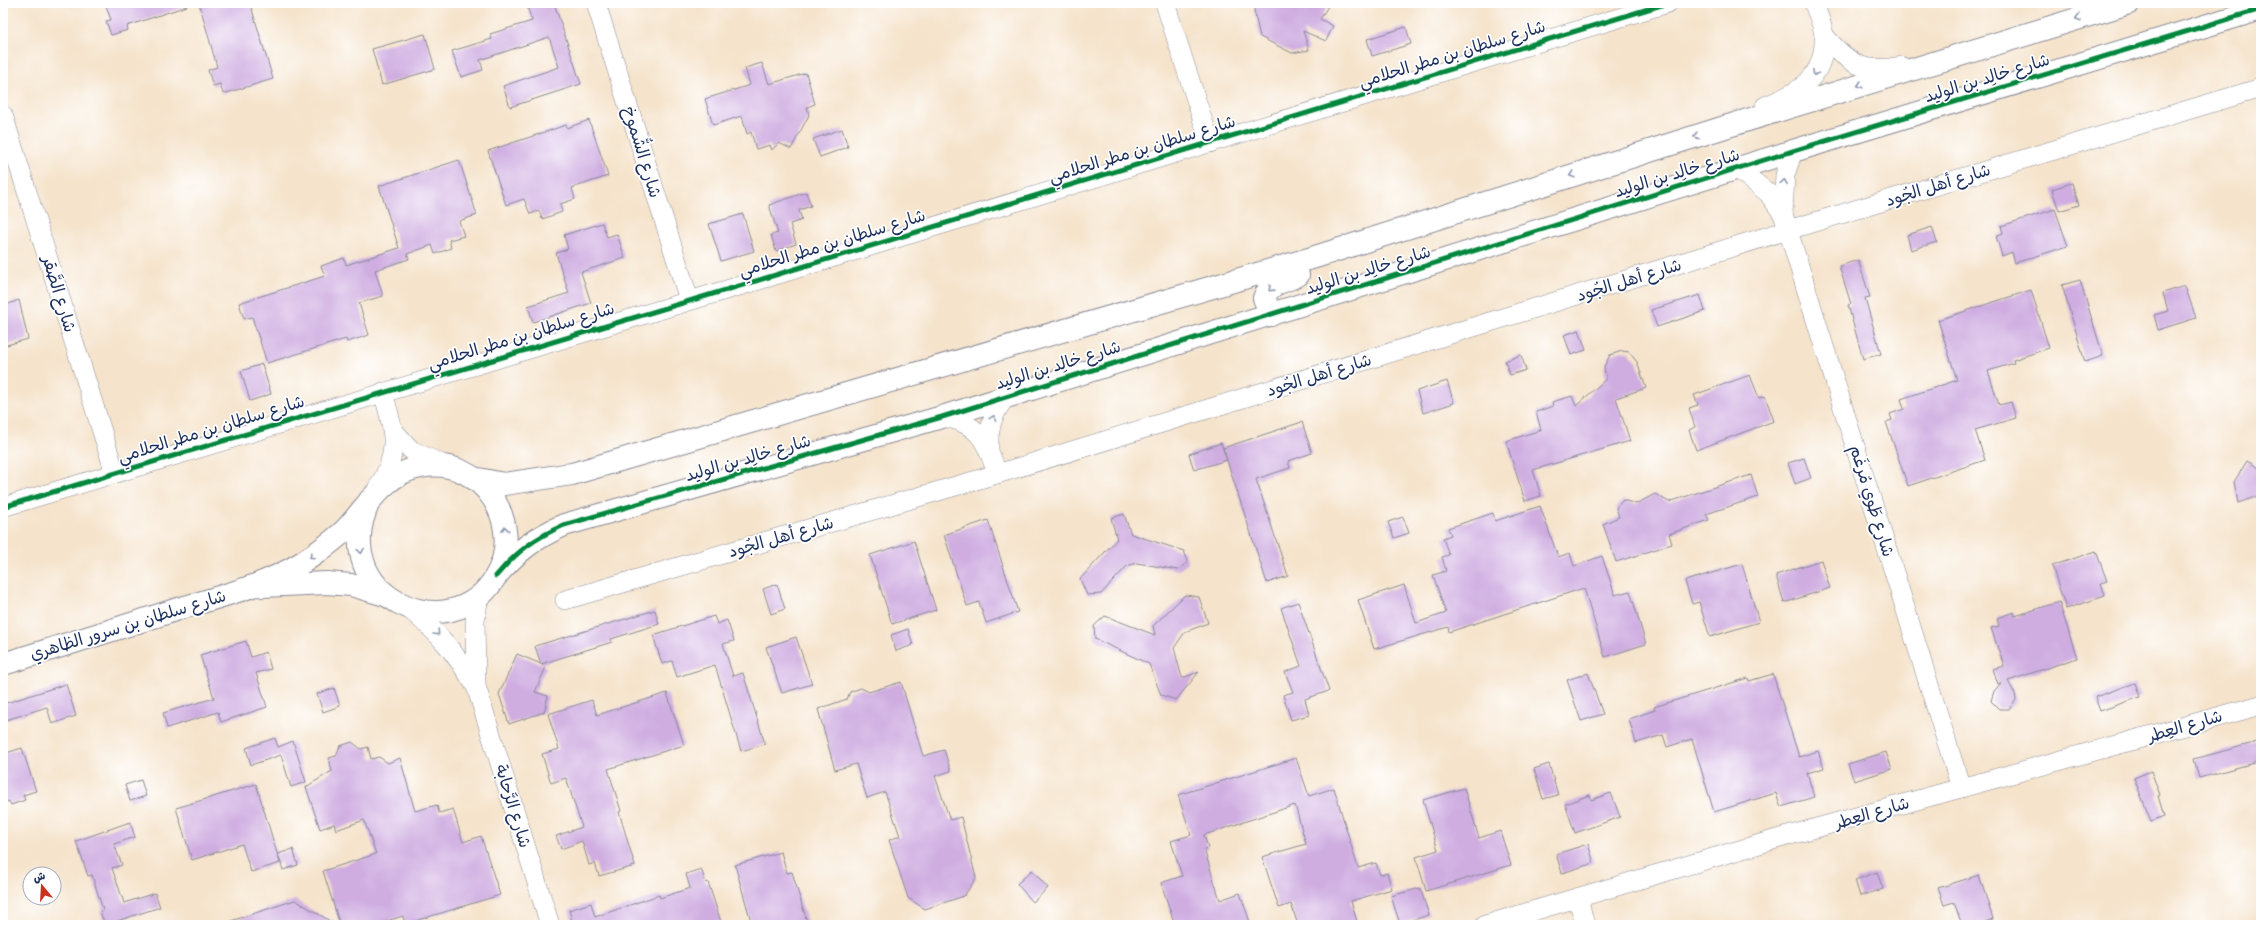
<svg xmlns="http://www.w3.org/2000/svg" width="2264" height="928" font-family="Caveat,'Playpen Sans Arabic',sans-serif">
<rect width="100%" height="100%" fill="#fff"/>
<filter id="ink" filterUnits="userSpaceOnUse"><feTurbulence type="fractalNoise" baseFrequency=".025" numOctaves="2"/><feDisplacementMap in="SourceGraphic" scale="8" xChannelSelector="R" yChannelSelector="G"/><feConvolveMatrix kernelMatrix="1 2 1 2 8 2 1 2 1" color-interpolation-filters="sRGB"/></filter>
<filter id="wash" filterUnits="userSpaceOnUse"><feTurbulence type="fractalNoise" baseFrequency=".012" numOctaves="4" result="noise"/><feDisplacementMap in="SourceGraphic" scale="16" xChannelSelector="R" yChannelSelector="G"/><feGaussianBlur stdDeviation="0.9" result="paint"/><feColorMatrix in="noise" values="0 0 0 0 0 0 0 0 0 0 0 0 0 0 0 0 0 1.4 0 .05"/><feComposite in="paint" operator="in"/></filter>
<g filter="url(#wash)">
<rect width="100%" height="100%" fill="#f5e3cb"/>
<g id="blocks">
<g fill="#cfade1">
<polygon points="105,3 186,3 187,6 127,26 128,30 111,35 106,21 111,20"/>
<polygon points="199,3 250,3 273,79 223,94 220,84 213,86 208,70 217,67"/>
<polygon points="526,3 554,3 581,84 510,107 503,86 559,67 549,37 480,60 483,70 461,77 452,51 492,39 490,34 532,21"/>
<polygon points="1258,3 1330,3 1320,19 1333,26 1326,41 1303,31 1309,50 1292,53 1260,37 1254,10"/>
<polygon points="1406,27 1411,44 1372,56 1367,39"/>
<polygon points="425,34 435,69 382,85 372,49"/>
<polygon points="762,63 769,84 806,73 815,104 807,107 809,115 791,149 779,143 772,150 770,145 756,149 751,132 747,134 742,116 713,125 705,99 750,85 745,68"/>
<polygon points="589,120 608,176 572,188 575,199 560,204 562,212 542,219 539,211 530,214 524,199 506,205 488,151 566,125 567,128"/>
<polygon points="842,129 848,147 820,157 813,139"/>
<polygon points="459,160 477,215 459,221 464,236 449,240 451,248 435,254 432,245 407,254 409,259 375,270 383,296 359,303 369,335 347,342 346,339 267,363 252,317 244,319 239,303 325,276 321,266 344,258 346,265 399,248 379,186"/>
<polygon points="2072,183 2079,205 2059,211 2052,189"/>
<polygon points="806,192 811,206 799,210 802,220 790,224 796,244 776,251 771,235 778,233 769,205"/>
<polygon points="2055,209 2068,246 2015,263 2012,252 2002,256 1996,236 2003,233 2001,226"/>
<polygon points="743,214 754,251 721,261 709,224"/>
<polygon points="602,223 607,237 617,234 625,258 581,272 591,303 533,322 528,306 569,293 556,253 568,249 564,235"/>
<polygon points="1932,227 1937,242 1911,250 1907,235"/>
<polygon points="1858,260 1870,297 1865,298 1881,354 1863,359 1848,305 1851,304 1839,266"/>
<polygon points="2080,280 2103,356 2085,362 2062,285"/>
<polygon points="2185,286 2196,318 2158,330 2154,315 2168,311 2163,293"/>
<polygon points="2031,290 2049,348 2013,360 2014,363 1988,371 1999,405 2011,402 2016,418 1975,430 1985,460 1908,486 1886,422 1892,420 1890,414 1904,409 1901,399 1957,380 1938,320"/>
<polygon points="1700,295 1705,311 1657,327 1651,310"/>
<polygon points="19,300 28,339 3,346 3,306"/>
<polygon points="1579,330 1586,350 1571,355 1564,335"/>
<polygon points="1622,351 1629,352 1637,362 1646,388 1616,398 1630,441 1533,470 1541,496 1525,501 1506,441 1541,430 1536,412 1553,406 1552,402 1572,396 1576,406 1606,379 1604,367 1610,355"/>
<polygon points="1521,355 1526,370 1510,375 1505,361"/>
<polygon points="262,364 271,394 250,401 241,371"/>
<polygon points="1750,375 1759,398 1765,396 1774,421 1696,450 1689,430 1695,427 1689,408 1698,405 1694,395"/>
<polygon points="1447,381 1454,403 1423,413 1417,391"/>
<polygon points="1302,422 1312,453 1288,461 1290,468 1256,479 1288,576 1267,583 1223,448"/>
<polygon points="1221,443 1227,460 1194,470 1189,454"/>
<polygon points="1804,458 1811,478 1795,484 1788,463"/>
<polygon points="2247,461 2261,469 2261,495 2238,503 2234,482"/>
<polygon points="1751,475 1758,497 1706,514 1709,520 1669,534 1672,544 1616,562 1603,524 1619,517 1616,508 1623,500 1636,504 1655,494 1669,502"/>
<polygon points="1540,506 1558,557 1570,553 1574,566 1602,556 1615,595 1630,591 1646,644 1605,657 1584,588 1449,632 1448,627 1374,649 1358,600 1404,585 1416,623 1446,613 1433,575 1446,571 1442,557 1449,555 1443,538 1451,535 1448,528 1493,513 1495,521"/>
<polygon points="1124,514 1131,534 1184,551 1188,562 1178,570 1137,563 1127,566 1101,594 1087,595 1080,579 1117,539 1111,518"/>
<polygon points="1403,517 1409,533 1394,538 1388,522"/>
<polygon points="988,520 1018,612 986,623 979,602 967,606 944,535"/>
<polygon points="914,541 936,610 892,624 870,555"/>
<polygon points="2096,551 2107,581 2101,583 2105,596 2066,609 2052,566"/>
<polygon points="1821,560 1830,588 1784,603 1776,575"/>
<polygon points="1742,564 1759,622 1710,637 1699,602 1692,604 1685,581"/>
<polygon points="777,584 785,609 771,614 763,589"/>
<polygon points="1185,595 1199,597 1208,623 1185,632 1174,648 1182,678 1199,672 1176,700 1161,695 1149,664 1095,639 1094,626 1105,616 1155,635 1153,626"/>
<polygon points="1298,602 1329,691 1305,699 1309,715 1291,720 1283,695 1293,692 1285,672 1301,666 1281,608"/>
<polygon points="2059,602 2077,658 2008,681 2015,694 2016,700 2009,709 1999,709 1991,701 1994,691 2002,682 1998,684 1993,669 2004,666 1991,628 1999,626 1997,618 2014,612 2015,616"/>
<polygon points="655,610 659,624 611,639 612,642 541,664 546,667 535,692 548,696 544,712 509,724 499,694 517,654 541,664 535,646"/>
<polygon points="714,616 717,624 727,620 734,641 723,644 733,676 743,673 765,744 741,751 715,665 677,677 672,661 662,664 653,635"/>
<polygon points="908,629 913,645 896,651 891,635"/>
<polygon points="796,637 812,684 782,693 766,647"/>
<polygon points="246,641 251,657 266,652 271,669 256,673 267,707 221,722 218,712 167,728 163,713 214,698 200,655"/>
<polygon points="1588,673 1603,714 1581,721 1567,680"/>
<polygon points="1773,674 1799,757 1818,751 1824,768 1807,773 1814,797 1781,807 1776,793 1714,812 1692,739 1667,747 1663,735 1636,743 1629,719 1655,710 1654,707 1748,678 1749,681"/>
<polygon points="901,682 923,756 944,750 951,771 935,776 950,820 961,817 976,878 964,896 925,909 908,898 889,840 900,836 885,792 867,798 856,764 835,770 818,709 847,699 850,692 861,688 869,692"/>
<polygon points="2135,683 2140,697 2100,711 2095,697"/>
<polygon points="66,684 76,716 52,724 47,707 3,721 3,704"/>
<polygon points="334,688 340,706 323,712 317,694"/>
<polygon points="667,693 684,745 608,769 621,811 619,812 635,866 599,876 595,863 589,865 582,841 561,849 556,836 582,827 566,778 551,783 542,754 559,749 548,714 592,700 597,715"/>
<polygon points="275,738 278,747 293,741 306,782 291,787 281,755 251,765 246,748"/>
<polygon points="2261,741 2261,761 2199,778 2194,759"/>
<polygon points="352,742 361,749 368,747 371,759 379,757 388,763 400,758 415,811 437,805 439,813 453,809 463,842 481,836 500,895 405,924 403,916 374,925 340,925 323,871 376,854 364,820 336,830 334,824 320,829 306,787 332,771 329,758 336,756 340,746"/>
<polygon points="22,748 36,791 23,795 25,800 11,805 9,801 3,803 3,754"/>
<polygon points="1886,752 1892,769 1854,781 1848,764"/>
<polygon points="1296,758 1309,796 1334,788 1358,868 1376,863 1380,875 1387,873 1392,889 1351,901 1358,925 1298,925 1291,904 1279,908 1262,857 1306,844 1295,805 1204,835 1208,848 1204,849 1220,900 1240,893 1251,925 1175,925 1161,883 1182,876 1171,841 1191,835 1178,795"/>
<polygon points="1549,764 1558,795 1543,799 1534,769"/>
<polygon points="2151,771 2160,795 2158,796 2164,816 2151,821 2134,778"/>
<polygon points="141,780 146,796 130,801 125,785"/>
<polygon points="256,784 280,863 251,872 242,844 192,860 176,808"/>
<polygon points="1464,788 1479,838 1500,831 1511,865 1426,891 1416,857 1438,850 1423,800"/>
<polygon points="1611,793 1620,817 1575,833 1565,804 1590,795 1591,800"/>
<polygon points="130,822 135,837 114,844 122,865 112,868 124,903 155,893 160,907 105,925 100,911 103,910 92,875 88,876 76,841"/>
<polygon points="1588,844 1594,863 1562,873 1556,854"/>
<polygon points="293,849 298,865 283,870 278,854"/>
<polygon points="781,852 787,873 792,872 808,925 752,925 735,865"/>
<polygon points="701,869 706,883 708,882 722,925 573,925 569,910 591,903 595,917 659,895 660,898 690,888 686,874"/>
<polygon points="1032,870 1048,888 1033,902 1017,884"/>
<polygon points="1877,872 1883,889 1860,896 1855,880"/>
<polygon points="1979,875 1993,919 1976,925 1962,925 1954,902 1944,905 1938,888"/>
<polygon points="1420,888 1429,915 1400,924 1391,896"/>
<polygon points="295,900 337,925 228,925 228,922"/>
</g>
</g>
</g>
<g filter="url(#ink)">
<use href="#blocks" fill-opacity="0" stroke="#888994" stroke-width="1"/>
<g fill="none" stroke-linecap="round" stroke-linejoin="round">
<g stroke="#888994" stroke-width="20">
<g id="street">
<polyline points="596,3 689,300"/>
<polyline points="1165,3 1210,143"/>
<path d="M 1824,35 C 1848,64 1863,74 1901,66"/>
<path d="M 1765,106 C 1799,93 1826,77 1824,36 C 1823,25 1817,13 1814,3"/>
<polyline points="3,115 115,473"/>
<polyline points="1738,169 1768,193 1783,214 1961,788"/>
<polyline points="1783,214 1785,175 1793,151"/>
<path d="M 942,417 C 979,422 987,442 997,474"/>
<polyline points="394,431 411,450 444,465"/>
<path d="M 989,448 C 988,425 994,410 1009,394"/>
<path d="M 377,489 C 401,452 394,432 383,392"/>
<polyline points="3,507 746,284 1668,3"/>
<polyline points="479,596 475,621 476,686 550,925"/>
<polyline points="565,600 997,474 1788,230 2261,88"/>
<path d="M 408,608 C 439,633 454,651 475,685"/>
<polyline points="1578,898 1585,925"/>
<polyline points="1485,925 1780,838 2261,705"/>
</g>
</g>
<g stroke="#888994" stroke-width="24">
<g id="secondary">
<path d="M 1271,315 L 1264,298 C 1270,282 1285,282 1298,275"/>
<polyline points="473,478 504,484 572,474 1312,258 1725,127 2129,3"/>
<path d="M 496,576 C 517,551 535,538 564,525 L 942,417 L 1793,151 L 2261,9"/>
<polyline points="262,586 327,583 351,585 385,595"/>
<path d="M 3,664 C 61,646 120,628 178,609 C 225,595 276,583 315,554 C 326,546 337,538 346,529 C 369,504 385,473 421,467 C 482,455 526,525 496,576 C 452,653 323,596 370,500"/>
</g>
</g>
<use href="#street" stroke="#fff" stroke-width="19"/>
<use href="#secondary" stroke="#fff" stroke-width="22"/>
<g stroke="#fff" stroke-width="8">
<g id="cycleway">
<polyline points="3,507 746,284 1668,3"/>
<path d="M 496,576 C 517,551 535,538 564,525 L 942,417 L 1793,151 L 2261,9"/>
</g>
</g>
<use href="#cycleway" stroke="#00873e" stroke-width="5"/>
</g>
<defs><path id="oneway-chevron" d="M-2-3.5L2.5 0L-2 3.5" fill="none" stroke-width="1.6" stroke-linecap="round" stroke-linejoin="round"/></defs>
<g stroke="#8d97ae">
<use href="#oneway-chevron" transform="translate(2078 18) rotate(163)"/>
<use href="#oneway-chevron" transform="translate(1815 73) rotate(119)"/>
<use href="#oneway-chevron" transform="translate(1860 85) rotate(163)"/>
<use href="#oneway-chevron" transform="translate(1696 136) rotate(162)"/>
<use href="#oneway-chevron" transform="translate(1572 175) rotate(162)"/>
<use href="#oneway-chevron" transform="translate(1784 182) rotate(-81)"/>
<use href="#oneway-chevron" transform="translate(1271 289) rotate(136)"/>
<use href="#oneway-chevron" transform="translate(993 418) rotate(-69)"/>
<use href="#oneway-chevron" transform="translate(505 529) rotate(-96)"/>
<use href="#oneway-chevron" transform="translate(361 551) rotate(81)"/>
<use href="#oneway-chevron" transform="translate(312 556) rotate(146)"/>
<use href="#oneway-chevron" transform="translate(437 633) rotate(47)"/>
</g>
</g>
<g text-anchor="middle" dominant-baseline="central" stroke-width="3.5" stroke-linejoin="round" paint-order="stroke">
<g font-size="17" fill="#1b2f5e" stroke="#fff">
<text transform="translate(1452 54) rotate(-17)">شارع سلطان بن مطر الحلامي</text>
<text transform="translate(1987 78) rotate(-17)">شارع خالِد بن الوليد</text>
<text transform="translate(1142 149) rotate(-17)">شارع سلطان بن مطر الحلامي</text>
<text transform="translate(642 152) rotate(73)">شارع الشُّموخ</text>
<text transform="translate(1677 173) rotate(-17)">شارع خالِد بن الوليد</text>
<text transform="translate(1938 185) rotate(-17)">شارع أهل الجُود</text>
<text transform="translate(832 243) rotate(-17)">شارع سلطان بن مطر الحلامي</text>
<text transform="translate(1368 270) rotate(-17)">شارع خالِد بن الوليد</text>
<text transform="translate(1629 280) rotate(-17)">شارع أهل الجُود</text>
<text transform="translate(59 294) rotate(73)">شارع الصَّقر</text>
<text transform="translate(521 336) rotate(-17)">شارع سلطان بن مطر الحلامي</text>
<text transform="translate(1058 365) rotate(-17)">شارع خالِد بن الوليد</text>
<text transform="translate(1319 375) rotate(-17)">شارع أهل الجُود</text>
<text transform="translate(211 429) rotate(-17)">شارع سلطان بن مطر الحلامي</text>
<text transform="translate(748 458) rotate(-16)">شارع خالِد بن الوليد</text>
<text transform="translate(1872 501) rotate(73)">شارع طَوي مُرغَم</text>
<text transform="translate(781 537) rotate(-16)">شارع أهل الجُود</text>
<text transform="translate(128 625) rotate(-17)">شارع سلطان بن سرور الظاهري</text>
<text transform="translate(2185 726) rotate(-16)">شارع العِطر</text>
<text transform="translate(513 806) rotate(73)">شارع الرَّحابة</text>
<text transform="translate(1872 813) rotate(-16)">شارع العِطر</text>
</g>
</g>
<rect width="2264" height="928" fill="none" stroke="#fff" stroke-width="16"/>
<g transform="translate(42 886) rotate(342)"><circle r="19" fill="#ffffff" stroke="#a4acbf"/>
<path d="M0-3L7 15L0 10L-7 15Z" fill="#c8321e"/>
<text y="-6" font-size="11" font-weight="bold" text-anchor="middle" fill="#1b2f5e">ش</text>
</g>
</svg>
